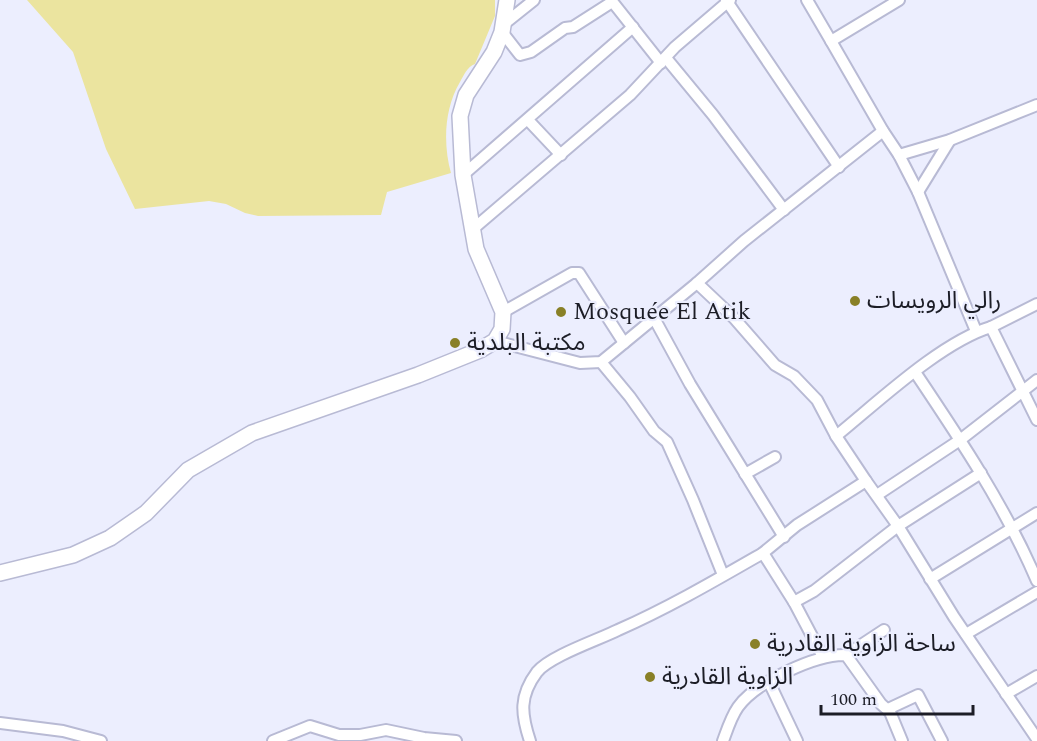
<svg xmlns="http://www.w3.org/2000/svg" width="1037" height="741" font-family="Spectral,'Noto Sans Arabic',serif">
<rect width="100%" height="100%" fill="#eceefe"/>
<path fill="#ebe49f" d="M 27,0 L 495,0 L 495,16 L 475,64 C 467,67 464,75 460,82 C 444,109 443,144 451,173 L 387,192 L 381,215 L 258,216 L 245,213 L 226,204 L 209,201 L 135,209 L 106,149 L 73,52 Z"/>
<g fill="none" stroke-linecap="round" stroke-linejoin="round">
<g stroke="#b8bad4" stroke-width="14">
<g id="street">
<polyline points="611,0 661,63"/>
<polyline points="726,0 839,167"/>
<polyline points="807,0 831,41"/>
<polyline points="899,0 831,41 883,131 899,155 918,192 976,331"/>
<polyline points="504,24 534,0"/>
<polyline points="502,32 520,55 531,52 565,28 573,27 612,2"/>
<polyline points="666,58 713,115 784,210"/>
<polyline points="528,120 561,155"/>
<polyline points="899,155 950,140 1037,105"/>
<polyline points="463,175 633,27"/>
<polyline points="918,192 950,140"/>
<polyline points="473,229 630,95 675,47 730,0"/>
<polyline points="697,283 734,318 775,365 794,376 817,400 836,436"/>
<polyline points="503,312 572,273 579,273 624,343"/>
<polyline points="654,318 690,384 784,537"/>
<polyline points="991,327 1037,304"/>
<polyline points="495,341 580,363 601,362 697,283 744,241 883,131"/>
<polyline points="601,362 630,397 654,431 667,442 693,500 723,575"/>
<path d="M 915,372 C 960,439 1005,506 1037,581"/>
<polyline points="745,474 775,457"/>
<polyline points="866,481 898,526 954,617 1037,739"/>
<polyline points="877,495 960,440 1037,380"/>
<polyline points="930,579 1037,513"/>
<polyline points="794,602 814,591 898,526 981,473"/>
<polyline points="966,634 1037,592"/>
<polyline points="846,655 884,630"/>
<path d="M 823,657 L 794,602 L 763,553 L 797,525 L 866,481 L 836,436 C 878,402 941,342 991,327 L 1037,420"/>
<polyline points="769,682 797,741"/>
<polyline points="1006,694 1037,676"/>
<polyline points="888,709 918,695 942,741"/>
<polyline points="0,723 63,731 101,741"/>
<polyline points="273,741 310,726 339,735 360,735 386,730 424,738 456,741"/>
<path d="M 530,741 C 521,714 519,696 537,672 C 550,656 598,640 618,630 C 668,608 716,580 763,553"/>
<path d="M 723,741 C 727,730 731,717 738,707 C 756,682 816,654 846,655 L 881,704 L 890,712 L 902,741"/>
</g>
</g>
<g stroke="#b8bad4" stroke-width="18">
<polyline id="secondary" points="0,573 73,555 110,538 146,513 188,470 252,433 418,375 480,350 495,341 502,329 503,312 476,249 463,175 460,116 466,95 494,52 502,32 507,0"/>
</g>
<use href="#street" stroke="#fff" stroke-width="10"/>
<use href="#secondary" stroke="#fff" stroke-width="15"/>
</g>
<g fill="#898027" stroke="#eceefe" stroke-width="2">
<circle cx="855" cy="301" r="6"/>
<circle cx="561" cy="312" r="6"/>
<circle cx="455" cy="343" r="6"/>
<circle cx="755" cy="644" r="6"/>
<circle cx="650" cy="677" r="6"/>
</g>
<g text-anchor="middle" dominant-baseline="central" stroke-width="4.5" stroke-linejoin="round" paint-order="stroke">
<g font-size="24" fill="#1c1d26" stroke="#eceefe" text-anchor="start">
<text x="867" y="301">رالي الرويسات</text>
<text x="573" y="312">Mosquée El Atik</text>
<text x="467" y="343">مكتبة البلدية</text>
<text x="767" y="644">ساحة الزاوية القادرية</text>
<text x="662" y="677">الزاوية القادرية</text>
</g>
</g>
<path d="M821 705v9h152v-9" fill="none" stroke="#1c1d26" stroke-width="3"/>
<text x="830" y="705" font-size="18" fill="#1c1d26" stroke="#eceefe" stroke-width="4.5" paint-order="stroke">100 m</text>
</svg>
